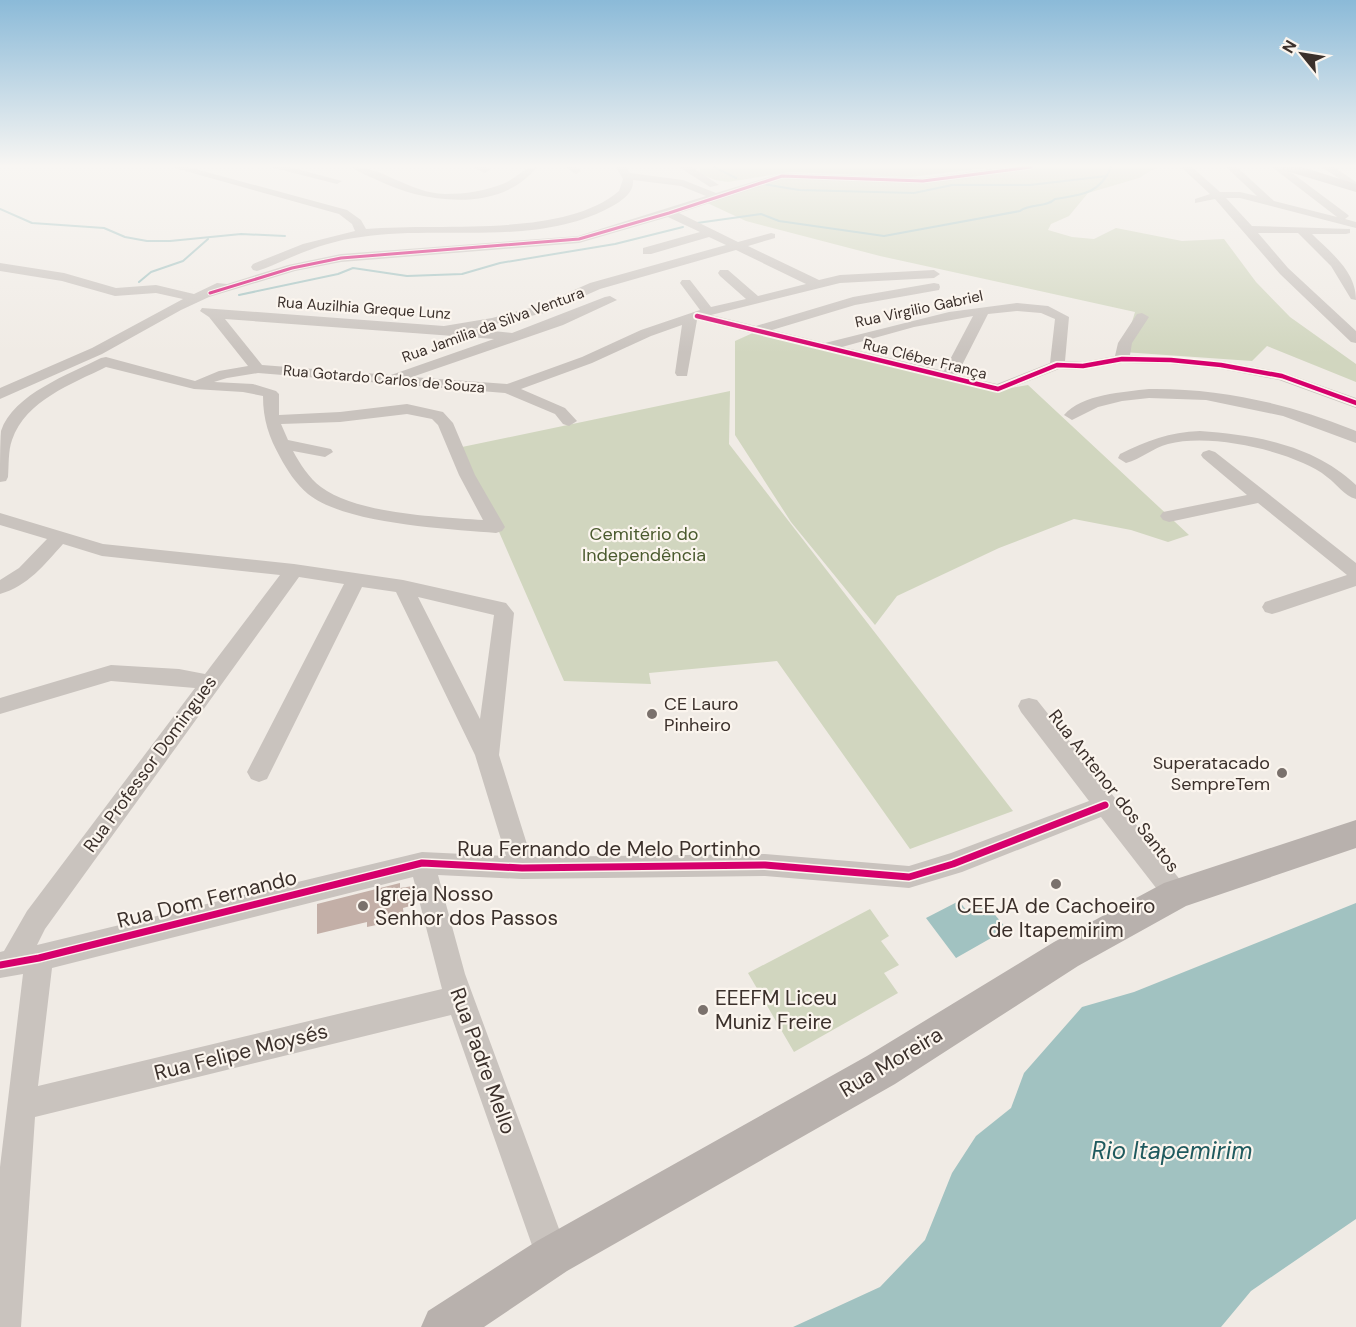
<svg xmlns="http://www.w3.org/2000/svg" width="1356" height="1327" font-family="'DM Sans',sans-serif">
<rect width="100%" height="100%" fill="#f0ebe5"/>
<g fill="#d1d6bf">
<polygon points="699,167 994,167 910,177 790,172 728,182 715,180 701,174"/>
<polygon points="1030,167 1157,167 1139,178 1088,193 1069,216 1051,224 1048,230 1072,237 1094,239 1116,228 1182,241 1224,239 1256,282 1290,317 1356,364 1356,382 1267,346 1252,361 1123,352 1135,312 880,256 746,221 703,201 776,178 912,182"/>
<polygon points="755,332 992,391 1028,385 1189,535 1168,542 1131,530 1074,519 999,548 897,596 875,625 791,522 735,435 735,341"/>
<polygon points="730,391 729,444 1013,811 910,849 777,661 649,673 651,684 564,681 462,447"/>
<polygon points="870,909 889,936 881,941 899,965 884,973 898,993 794,1052 748,973"/>
</g>
<g fill="#a1c2c1">
<polygon points="959,901 967,911 984,902 1007,929 956,958 926,918"/>
<polygon points="1356,903 1356,1219 1251,1291 1221,1327 793,1327 880,1287 925,1240 952,1173 976,1136 1011,1108 1024,1073 1082,1007 1134,992"/>
</g>
<g fill="none" stroke-linecap="round" stroke-linejoin="round">
<g stroke="#a1c2c1" stroke-width="2">
<polyline points="714,167 736,178"/>
<polyline points="763,184 799,190 914,193 952,185 1030,185 1107,176"/>
<polyline points="0,209 32,223 104,228 125,237 147,241 170,241 241,234 285,236"/>
<path d="M 697,223 L 761,214 L 779,221 L 884,236 L 1020,211 C 1030,203 1046,208 1055,199 C 1081,195 1100,194 1111,167"/>
<polyline points="139,282 151,272 183,261 208,239"/>
<polyline points="239,295 338,274 353,268 407,276 462,274 500,263 615,244 683,227"/>
</g>
</g>
<polygon fill="#c3afa7" points="400,883 400,888 413,886 414,905 403,908 404,919 367,927 367,922 317,934 317,904"/>
<g fill="none" stroke-linecap="round" stroke-linejoin="round">
<g fill="#c9c3be" fill-rule="evenodd">
<path d="M 171,167 L 188,167 L 347,210 L 361,220 L 366,229 C 438,222 563,239 619,191 L 623,179 L 616,167 L 626,167 L 630,173 L 683,180 L 716,193 L 782,173 L 923,178 L 1006,167 L 1036,167 L 1031,170 L 923,184 L 783,179 L 679,213 L 738,242 L 771,233 L 775,234 L 775,238 L 748,246 L 819,280 L 840,275 L 934,270 L 940,274 L 934,278 L 840,283 L 711,315 L 756,326 L 853,297 L 934,283 L 939,284 L 940,287 L 939,290 L 855,305 L 772,330 L 825,343 L 949,312 L 1017,303 L 1048,306 L 1069,317 L 1065,361 L 1083,362 L 1115,356 L 1118,343 L 1137,314 L 1142,313 L 1149,317 L 1132,343 L 1130,355 L 1221,361 L 1282,372 L 1356,398 L 1356,408 L 1279,380 L 1221,369 L 1171,364 L 1122,363 L 1083,370 L 1059,369 L 998,393 L 697,320 L 687,376 L 677,376 L 675,373 L 682,325 L 651,336 L 592,363 L 521,389 L 565,408 L 577,421 L 569,426 L 563,424 L 555,414 L 505,393 L 258,373 L 227,378 L 214,382 L 253,384 L 276,391 L 279,394 L 279,415 L 340,412 L 407,404 L 443,412 L 453,423 L 475,475 L 505,527 L 502,531 L 496,533 C 448,529 345,524 308,494 C 296,484 287,470 280,457 C 269,437 263,420 263,396 L 243,392 L 194,389 L 106,367 C 72,384 26,400 12,440 C 8,451 9,465 8,477 L 6,481 L 0,482 C 0,469 0,443 1,431 C 13,394 70,374 101,358 L 106,357 L 195,381 L 219,371 L 248,366 L 209,317 L 200,311 L 202,308 L 444,326 L 492,318 L 538,306 L 590,283 L 726,245 L 709,237 L 651,254 L 643,254 L 643,248 L 700,232 L 668,217 L 579,243 L 341,262 L 295,271 L 209,297 L 181,310 L 102,354 L 0,399 L 0,388 L 92,348 L 183,299 L 156,293 L 115,296 L 62,281 L 0,271 L 0,263 L 64,273 L 116,288 L 156,285 L 194,294 L 217,283 L 227,284 L 288,265 L 341,254 L 578,236 L 706,196 L 681,186 L 633,180 C 634,191 625,198 616,204 C 540,249 444,224 361,237 C 335,240 310,249 287,259 C 277,263 267,268 257,271 L 253,270 L 251,267 L 253,264 L 303,244 L 355,231 L 352,224 L 339,214 ZM 736,250 L 806,284 L 758,296 L 728,270 L 720,270 L 718,273 L 720,276 L 746,299 L 711,307 L 690,280 L 682,280 L 680,283 L 700,310 L 641,330 L 582,357 L 507,384 L 412,377 L 563,325 L 617,300 L 610,296 L 605,297 L 512,333 L 474,329 L 548,312 L 600,289 ZM 1017,311 L 1041,313 L 1055,319 L 1050,363 L 997,384 L 957,375 L 988,314 ZM 973,316 L 944,371 L 842,347 L 914,327 ZM 225,319 L 494,339 L 391,375 L 262,365 ZM 407,414 L 432,419 L 438,425 L 459,475 L 483,520 C 439,517 357,514 321,487 C 309,478 300,464 293,451 L 325,457 L 333,452 L 331,449 L 288,440 L 281,424 L 340,422 Z"/>
<polygon points="270,167 289,167 342,181 337,184"/>
<path d="M 352,167 C 384,167 409,193 445,194 C 465,194 486,191 505,183 C 518,177 523,167 537,167 C 500,214 423,203 377,180 C 369,176 359,173 352,167 Z"/>
<polygon points="472,167 487,167 490,170 485,173"/>
<polygon points="565,167 577,167 581,171 576,174"/>
<polygon points="679,167 692,167 719,185 710,187"/>
<path d="M 1181,167 L 1192,167 L 1220,192 L 1240,192 L 1257,196 L 1226,167 L 1237,167 L 1274,201 L 1337,217 L 1272,167 L 1284,167 L 1347,214 L 1349,216 L 1345,219 L 1356,222 L 1356,228 L 1240,198 L 1226,198 L 1252,226 L 1350,229 L 1350,233 L 1346,234 L 1312,234 C 1331,253 1356,271 1356,300 L 1351,299 L 1331,266 L 1298,233 L 1258,233 L 1288,268 L 1356,331 L 1356,343 L 1351,342 L 1280,274 L 1215,199 L 1195,203 L 1195,199 L 1210,194 Z"/>
<polygon points="1322,167 1334,167 1356,182 1356,190"/>
<path d="M 1149,389 C 1218,388 1287,403 1351,429 L 1356,431 L 1356,443 L 1283,416 L 1206,400 L 1149,398 L 1122,401 L 1098,407 L 1072,420 L 1064,415 C 1082,394 1124,392 1149,389 Z"/>
<path d="M 1200,431 C 1256,435 1314,445 1356,485 L 1356,499 C 1344,496 1337,484 1327,477 C 1320,471 1312,467 1303,463 C 1268,447 1206,434 1168,444 C 1153,448 1141,459 1126,463 L 1118,458 L 1120,454 C 1147,441 1169,432 1200,431 Z"/>
<polygon points="1209,450 1215,452 1356,563 1356,586 1279,612 1272,614 1265,612 1262,607 1265,602 1347,575 1258,503 1169,522 1163,520 1160,516 1163,512 1247,495 1203,458 1201,455 1203,452"/>
<path d="M 0,513 L 103,544 L 294,564 L 403,580 L 506,603 L 514,613 L 499,755 L 531,857 L 765,854 L 909,866 L 951,853 L 1089,801 L 1021,712 L 1018,706 L 1021,700 L 1029,698 L 1037,700 L 1185,886 L 1189,894 L 1185,902 L 1176,906 L 1167,902 L 1101,817 L 962,872 L 909,888 L 765,876 L 522,879 L 438,875 L 465,974 L 569,1256 L 564,1268 L 552,1273 L 540,1268 L 451,1015 L 35,1117 L 21,1327 L 0,1327 L 0,1167 L 23,974 L 0,978 L 0,952 L 4,951 L 27,911 L 195,688 L 111,681 L 0,714 L 0,698 L 111,665 L 179,669 L 205,674 L 280,575 L 102,556 L 63,544 C 44,565 28,586 0,594 L 0,580 L 19,568 L 47,539 L 0,525 ZM 299,577 L 344,584 L 247,772 L 251,779 L 259,782 L 267,779 L 362,587 L 396,592 L 475,755 L 506,856 L 422,852 L 37,945 L 45,929 ZM 418,597 L 494,615 L 480,719 ZM 413,877 L 442,989 L 38,1086 L 52,968 Z"/>
</g>
<g fill="#b8b1ad" fill-rule="evenodd">
<polygon points="1282,167 1302,167 1356,184 1356,192 1283,170"/>
<polygon points="1356,820 1356,848 1186,906 1078,966 895,1084 567,1271 484,1327 421,1327 428,1311 537,1241 867,1056 1054,942 1164,883"/>
</g>
<g stroke="#fbf5ee" stroke-width="5">
<polyline id="cycleway-far2" points="210,293 292,268 341,258 579,239 669,213 782,176 923,181 1031,167"/>
</g>
<g stroke="#fbf5ee" stroke-width="8">
<polyline id="cycleway-far1" points="697,316 998,389 1057,365 1083,366 1122,359 1171,360 1221,365 1282,376 1356,403"/>
</g>
<g stroke="#fbf5ee" stroke-width="10">
<polyline id="cycleway" points="0,965 39,958 422,863 522,868 765,865 909,877 953,864 1105,805"/>
</g>
<use href="#cycleway-far2" stroke="#d6006c" stroke-width="3"/>
<use href="#cycleway-far1" stroke="#d6006c" stroke-width="4.5"/>
<use href="#cycleway" stroke="#d6006c" stroke-width="7"/>
</g>
<linearGradient id="sky" x2="0" y2="1"><stop stop-color="#8bbad8"/><stop offset="0.47" stop-color="#f8f6f3"/><stop offset="1" stop-color="#f8f6f3" stop-opacity="0"/></linearGradient>
<rect width="1356" height="353" fill="url(#sky)"/>
<g fill="#7a716c" stroke="#fbf5ee" stroke-width="2">
<circle cx="652" cy="714" r="6"/>
<circle cx="1282" cy="773" r="6"/>
<circle cx="1056" cy="884" r="6"/>
<circle cx="363" cy="906" r="6"/>
<circle cx="703" cy="1010" r="6"/>
</g>
<g text-anchor="middle" dominant-baseline="central" stroke-width="4.5" stroke-linejoin="round" paint-order="stroke">
<g font-size="15" fill="#3b302b" stroke="#fbf5ee">
<text transform="translate(364 308) rotate(4)">Rua Auzilhia Greque Lunz</text>
<text transform="translate(919 309) rotate(-12)">Rua Virgilio Gabriel</text>
<text transform="translate(493 325) rotate(-20)">Rua Jamilia da Silva Ventura</text>
<text transform="translate(925 359) rotate(14)">Rua Cléber França</text>
<text transform="translate(384 379) rotate(5)">Rua Gotardo Carlos de Souza</text>
</g>
<g font-size="18" fill="#4a5a2e" stroke="#fbf5ee">
<text x="644" y="534">Cemitério do<tspan x="644" dy="21">Independência</tspan></text>
</g>
<g font-size="18" fill="#3b302b" stroke="#fbf5ee" text-anchor="start">
<text x="664" y="704">CE Lauro<tspan x="664" dy="21">Pinheiro</tspan></text>
<text x="1270" y="763" text-anchor="end">Superatacado<tspan x="1270" dy="21">SempreTem</tspan></text>
</g>
<g font-size="18" fill="#3b302b" stroke="#fbf5ee">
<text transform="translate(150 764) rotate(-54)">Rua Professor Domingues</text>
<text transform="translate(1114 791) rotate(52)">Rua Antenor dos Santos</text>
</g>
<g font-size="21" fill="#3b302b" stroke="#fbf5ee">
<text x="609" y="849">Rua Fernando de Melo Portinho</text>
<text transform="translate(207 899) rotate(-14)">Rua Dom Fernando</text>
<text transform="translate(241 1052) rotate(-14)">Rua Felipe Moysés</text>
<text transform="translate(483 1061) rotate(70)">Rua Padre Mello</text>
<text transform="translate(891 1062) rotate(-31)">Rua Moreira</text>
</g>
<g font-size="21" fill="#3b302b" stroke="#fbf5ee" text-anchor="start">
<text x="375" y="894">Igreja Nosso<tspan x="375" dy="24">Senhor dos Passos</tspan></text>
<text x="1056" y="906" text-anchor="middle">CEEJA de Cachoeiro<tspan x="1056" dy="24">de Itapemirim</tspan></text>
<text x="715" y="998">EEEFM Liceu<tspan x="715" dy="24">Muniz Freire</tspan></text>
</g>
<g font-size="24" font-style="italic" fill="#1f5a5e" stroke="#fbf5ee">
<text x="1172" y="1150">Rio Itapemirim</text>
</g>
</g>
<g transform="translate(1302 54) rotate(300)" stroke="#fbf5ee" stroke-width="4.5" paint-order="stroke">
<path d="M0-4.5L10 22L0 15L-10 22Z" fill="#3b302b"/>
<text y="-9" font-size="16" font-weight="bold" text-anchor="middle" fill="#3b302b">N</text>
</g>
</svg>
